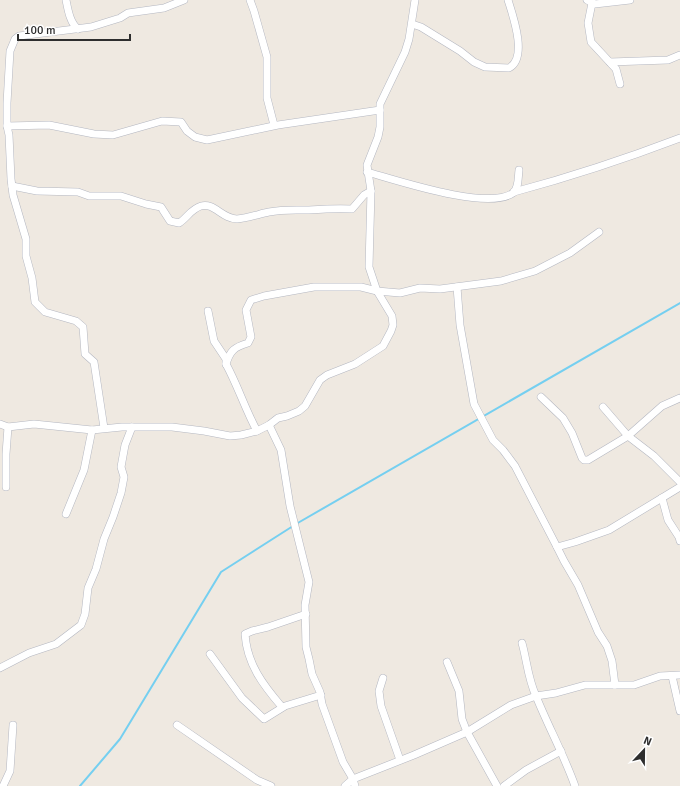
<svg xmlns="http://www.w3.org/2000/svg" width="680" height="786" font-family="Signika,sans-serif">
<rect width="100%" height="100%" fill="#efe9e1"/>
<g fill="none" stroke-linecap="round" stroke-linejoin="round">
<g stroke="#75cff0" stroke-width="2">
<polyline points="296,524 680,303"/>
<polyline points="80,786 120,739 221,572 293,526"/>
</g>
<g stroke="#b4b7c1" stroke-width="8">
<g id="street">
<path d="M 66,0 C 68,10 70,23 78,29"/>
<polyline points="250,0 254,11 267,57 267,98 274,125"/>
<polyline points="587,0 595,4 630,0"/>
<polyline points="592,3 588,23 591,42 616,69 620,84"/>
<path d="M 412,24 L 421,27 L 460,51 L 474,62 L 485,67 L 509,68 C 528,58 513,16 508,0"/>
<polyline points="610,62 668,60 680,55"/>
<polyline points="7,126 49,125 94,134 113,135 162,121 181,122 187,131 195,137 207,140 278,125 380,110"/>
<path d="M 367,172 C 396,180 488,211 513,193 C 519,188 518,177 519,170"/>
<path d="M 12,186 L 37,191 L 78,192 L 89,196 L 121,196 L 146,204 L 161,207 L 170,221 L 179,223 C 187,218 191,209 201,206 C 214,202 222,219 237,219 C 248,218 259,214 269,212 C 283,209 296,210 309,210 C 323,209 337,208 352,209 L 364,195 L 371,191"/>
<path d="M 514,192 C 570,177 625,159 680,138"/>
<polyline points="457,287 460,325 474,404 493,440 503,450 515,466 557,547 575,542 609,530 680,487"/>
<polyline points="208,311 214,341 226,359 226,364"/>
<polyline points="541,397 563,418 572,433 582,458 584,460 588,460 628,436 603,407"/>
<polyline points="680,398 662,406 628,436 654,456 680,482"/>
<polyline points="0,424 8,427 34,424 92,430 122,427 172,427 204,431 230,436 241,435 257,431 269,425 278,418 287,416 299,411 305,406 320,380 327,375 355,364 383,346 391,331 393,325 392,316 377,291 369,267 371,191 367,165 378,137 380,127 380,104 405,52 409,39 415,0"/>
<polyline points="269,425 281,450 290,506 309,582 305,605 306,647 309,659 312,674 320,692 322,704 343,762 353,779 355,786"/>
<polyline points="104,428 94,362 85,354 83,327 76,321 45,312 35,302 32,278 26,256 26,239 13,195 11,179 9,135 7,126 7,103 10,51 15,39 19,36 91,27 120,18 128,13 164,8 184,0"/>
<path d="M 257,431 C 245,409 238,386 226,364 C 230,351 234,347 248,343 L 251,337 L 246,310 L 251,300 L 264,296 L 314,287 L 361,287 L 377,291 L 400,293 L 420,288 L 440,289 L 501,281 L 535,271 L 570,253 L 599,232"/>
<polyline points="6,487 6,454 8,427"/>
<polyline points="662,498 668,520 679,537 680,541"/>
<polyline points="66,514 84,470 92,430"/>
<polyline points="557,547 564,561 578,585 598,632 607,646 612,661 615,685"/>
<path d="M 522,643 C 527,661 528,679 536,696 C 548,726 564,755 575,786"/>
<polyline points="210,654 242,698 264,719 285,706 321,695"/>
<polyline points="447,662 459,691 462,719 467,732 497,786"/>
<polyline points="0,668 29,653 56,644 81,625 85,614 88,588 96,569 104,539 113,517 121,493 124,477 121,467 125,445 132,427"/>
<polyline points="672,676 680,711"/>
<polyline points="383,678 379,691 381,706 400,760"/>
<path d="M 282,707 C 263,685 247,664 245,634 L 252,631 L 268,627 L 306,614"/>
<polyline points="177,725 257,780 271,786"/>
<polyline points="3,786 10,771 13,725"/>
<polyline points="345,786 353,779 414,755 467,732 511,705 536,696 556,693 585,685 634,685 660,676 680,675"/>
<polyline points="504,786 526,770 561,751"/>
</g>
</g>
<use href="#street" stroke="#fff" stroke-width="7"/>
</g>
<g transform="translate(644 750) rotate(22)" stroke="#ffffff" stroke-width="3" paint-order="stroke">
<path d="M0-3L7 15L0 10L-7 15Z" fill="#2e2e2e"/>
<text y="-6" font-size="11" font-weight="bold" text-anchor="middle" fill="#2e2e2e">N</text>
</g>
<path d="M18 34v6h112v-6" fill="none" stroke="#2e2e2e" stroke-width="2"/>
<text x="24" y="34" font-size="12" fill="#2e2e2e" stroke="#ffffff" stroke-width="3" paint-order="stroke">100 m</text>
</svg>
